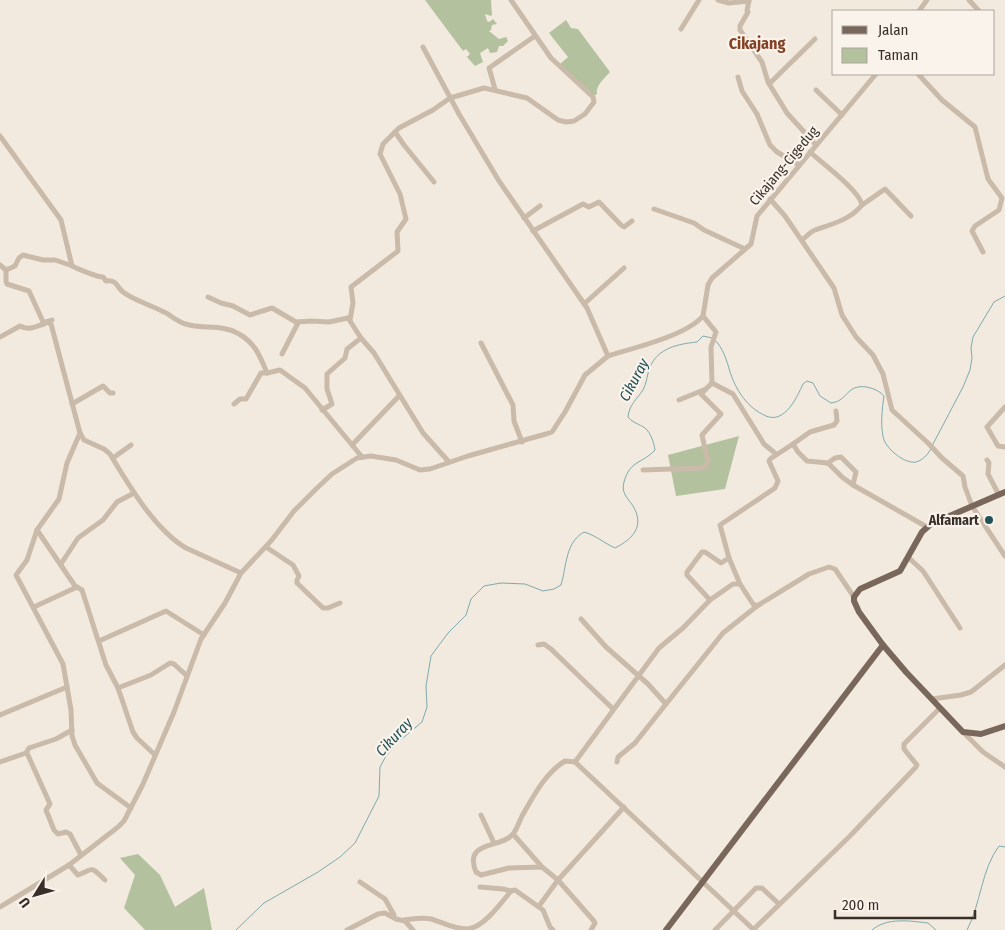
<svg xmlns="http://www.w3.org/2000/svg" width="1005" height="930" font-family="'Fira Sans Condensed',sans-serif">
<rect width="100%" height="100%" fill="#f2eade"/>
<g fill="#b4c19e">
<polygon points="425,0 491,0 492,15 491,16 485,14 487,21 489,22 493,19 497,24 492,25 491,30 489,31 499,39 506,37 508,41 503,46 499,46 497,52 490,53 488,48 480,53 483,62 475,66 467,57 470,54 466,49 463,51"/>
<path d="M 566,20 L 571,28 L 578,29 L 610,72 C 605,78 595,86 597,94 L 594,96 L 559,65 L 568,57 L 549,33 Z"/>
<polygon points="739,436 725,489 676,496 668,455"/>
<polygon points="138,854 160,875 175,907 204,888 212,930 145,930 124,908 135,875 120,858"/>
</g>
<g fill="none" stroke-linecap="round" stroke-linejoin="round">
<g stroke="#7eaaaf" stroke-width="1">
<path d="M 715,340 C 723,348 727,361 730,372 C 736,390 747,408 766,416 C 785,424 797,397 803,384 L 807,381 L 813,383 L 820,396 L 831,403 C 841,402 844,396 851,390 C 860,383 877,388 884,396 C 882,409 880,428 884,440 C 888,450 905,464 916,462 C 923,460 927,455 931,449"/>
<polyline points="932,446 963,387 970,370 972,358 971,348 973,337 994,302 1005,296"/>
<path d="M 236,930 L 264,903 L 318,872 L 340,857 L 355,843 L 379,796 L 380,767 L 386,756 L 397,743 L 422,722 L 427,707 L 426,686 L 431,656 L 448,633 L 466,615 L 471,599 L 484,586 L 501,583 L 525,584 L 543,591 L 554,589 L 561,585 C 567,565 565,543 584,532 C 595,535 604,543 615,548 C 633,539 645,526 633,506 C 627,497 621,493 624,482 C 630,460 642,464 655,450 C 654,443 651,433 645,428 C 639,424 633,423 628,417 C 629,405 637,399 643,390 C 647,383 647,374 650,367 C 658,348 678,344 697,342 L 703,336 L 712,338"/>
<path d="M 872,930 C 887,917 910,921 928,923 L 936,930"/>
<path d="M 967,930 C 981,904 981,870 999,846 L 1005,847"/>
</g>
<g stroke="#cabaaa" stroke-width="5">
<polyline points="718,0 729,3 749,1"/>
<polyline points="749,0 747,11 748,12 740,26 740,30 762,62 768,82 787,113 816,145"/>
<polyline points="969,0 979,11"/>
<polyline points="919,11 927,0"/>
<polyline points="681,29 699,0"/>
<polyline points="423,47 459,114 499,181 587,308 608,356"/>
<polyline points="918,74 942,100 975,127 988,179 1002,198 999,210 975,226 972,231 983,252"/>
<polyline points="738,77 742,91 757,114 770,145 777,152 799,165"/>
<polyline points="769,84 815,39"/>
<polyline points="495,89 489,68 535,36"/>
<polyline points="816,90 842,115"/>
<polyline points="395,132 404,145 434,182"/>
<path d="M 0,136 L 61,220 L 72,266 C 78,269 97,277 103,277 L 106,281 C 116,279 117,287 123,292 C 135,301 151,305 164,312 C 169,314 173,318 177,320 C 195,332 220,322 239,334 C 255,343 260,356 267,373 L 280,370 L 305,388 L 362,457"/>
<polyline points="770,199 785,216 834,288 842,315 856,337 873,355 883,374 892,410 928,443 942,458 963,476 965,487 972,506 1005,556"/>
<polyline points="862,205 885,189 911,216"/>
<polyline points="654,209 694,223 704,230 745,249"/>
<polyline points="524,218 540,206"/>
<polyline points="533,231 583,204 589,207 599,202 621,225 624,227 632,221"/>
<path d="M 802,240 C 806,237 810,232 815,230 C 832,224 850,220 862,205 C 860,191 822,163 810,152"/>
<polyline points="0,265 6,270 6,281 7,284 29,291 44,324 46,322"/>
<polyline points="6,270 15,266 19,258 23,255 43,260 55,260 70,265"/>
<polyline points="208,297 221,303 233,306 250,315 272,308 296,322 312,321 329,322 348,318"/>
<polyline points="584,304 624,268"/>
<polyline points="348,318 361,338 374,353 423,433 449,462"/>
<path d="M 52,320 L 46,322 L 51,324 L 80,433 L 84,440 L 104,449 L 110,454 C 128,484 155,530 186,548 L 241,573"/>
<polyline points="350,320 353,303 351,287 398,251 397,232 406,219 400,194 380,154 383,144 399,128 433,110 450,98 484,88 527,98 558,120 566,122 574,121 585,114 594,102 593,97 551,58 511,0"/>
<path d="M 0,337 L 20,326 C 29,331 34,327 44,324"/>
<polyline points="481,343 513,405 514,421 522,442"/>
<polyline points="282,354 298,323"/>
<polyline points="712,383 733,394 764,444 776,454"/>
<polyline points="679,400 706,389 712,383 711,347 716,332 703,316"/>
<polyline points="72,404 103,386 110,393 113,393"/>
<polyline points="234,404 240,399 246,399 261,373 267,373"/>
<polyline points="1005,407 987,427 998,446 1005,447"/>
<polyline points="322,410 332,404 327,389 327,374 345,358 347,349 361,338"/>
<polyline points="80,433 67,463 59,499 37,530 27,560 16,575 63,664 71,710 72,736 75,745 97,783 131,808"/>
<polyline points="793,444 810,432 834,425 837,421 836,411"/>
<polyline points="352,445 399,396"/>
<polyline points="113,458 131,445"/>
<polyline points="987,460 989,463 988,474 999,495"/>
<polyline points="828,463 835,458 841,457 856,472 853,485"/>
<polyline points="643,470 699,468 707,466 708,462 702,435 721,414 701,394 706,389"/>
<polyline points="37,530 75,586 82,590 106,665 118,688 133,732 137,738 155,755"/>
<polyline points="266,547 293,565 299,576 297,580 297,583 323,608 328,608 340,603"/>
<polyline points="909,558 923,571 960,628"/>
<polyline points="61,564 78,538 103,520 117,502 134,493"/>
<polyline points="740,584 729,558 720,525 775,488 778,481 769,461 770,459 793,444 798,452 807,461 828,463 842,477 853,485 927,527"/>
<polyline points="710,600 687,575 687,572 702,552 705,552 721,563 729,558"/>
<polyline points="34,607 77,587"/>
<polyline points="581,619 606,647 648,684 666,704 723,633 757,606"/>
<polyline points="99,641 166,611 204,635"/>
<polyline points="538,645 544,644 551,649 613,709"/>
<polyline points="118,688 151,675 170,663 174,664 187,676"/>
<polyline points="932,699 961,695 971,692 1005,665"/>
<polyline points="0,715 67,687"/>
<polyline points="963,732 983,752 1005,767"/>
<polyline points="27,753 50,804 46,810 54,830 58,834 66,832 70,834 81,855"/>
<polyline points="0,762 26,753 29,748 56,739 72,730"/>
<path d="M 575,762 L 565,761 C 545,773 533,797 522,816 C 519,822 517,829 513,834 C 501,849 463,840 476,872 L 481,875 L 509,868 L 542,867 L 558,880 L 593,920 L 595,923 L 591,930"/>
<polyline points="617,762 618,757 635,743 666,704"/>
<polyline points="481,815 494,843"/>
<polyline points="513,834 542,867"/>
<path d="M 69,865 L 78,875 C 95,868 90,866 105,880"/>
<polyline points="360,882 385,899 394,915"/>
<polyline points="480,887 503,889 511,891"/>
<polyline points="539,906 558,880 624,807"/>
<path d="M 0,907 L 69,865 L 118,827 L 124,821 L 143,784 L 174,712 L 201,639 L 225,603 L 241,573 L 271,541 L 294,511 L 316,489 L 332,474 L 357,458 L 371,456 L 396,460 L 420,470 L 430,469 L 468,456 L 546,434 L 552,432 L 565,412 L 585,375 L 608,356 C 633,348 686,336 703,316 L 708,285 L 712,278 L 751,244 L 757,216 L 876,74"/>
<path d="M 404,920 C 412,919 422,917 431,919 C 442,922 456,930 468,929 C 484,927 501,903 511,891 L 515,890 L 543,910 L 550,927 L 553,930"/>
<polyline points="347,930 378,914 385,913 396,919 405,921 413,930"/>
<polyline points="715,930 756,888 762,888 779,904"/>
<polyline points="753,930 849,837 916,767 917,765 904,749 904,744 940,708"/>
<polyline points="754,930 575,762 659,648 683,628 710,600 733,584 740,584 753,604 757,606 809,574 829,567 835,569 854,597"/>
</g>
<g stroke="#79675b" stroke-width="6">
<polyline points="1005,492 931,524 922,532 900,571 860,589 854,597 854,601 859,612 883,645 906,672 963,732 981,734 1005,726"/>
<polyline points="666,930 883,645"/>
</g>
</g>
<circle fill="#205258" stroke="#faf3eb" stroke-width="2" cx="989" cy="520" r="5"/>
<g text-anchor="middle" dominant-baseline="central" stroke-width="4.5" stroke-linejoin="round" paint-order="stroke">
<g font-size="14" fill="#382f29" stroke="#faf3eb">
<text transform="translate(784 166) rotate(-50)">Cikajang-Cigedug</text>
</g>
<g font-size="14" font-weight="bold" fill="#382f29" stroke="#faf3eb" text-anchor="end">
<text x="979" y="520">Alfamart</text>
</g>
<g font-size="15" font-style="italic" fill="#205258" stroke="#faf3eb">
<text transform="translate(634 380) rotate(-62)">Cikuray</text>
<text transform="translate(394 737) rotate(-47)">Cikuray</text>
</g>
<g font-size="16" font-weight="bold" fill="#854024" stroke="#faf3eb">
<text x="757" y="43">Cikajang</text>
</g>
</g>
<rect x="832" y="10" width="162" height="65" fill="#faf3eb" stroke="#aca59d"/>
<rect x="842" y="26" width="25" height="8" fill="#79675b" stroke="#aca59d"/>
<text x="878" y="35" font-size="15" fill="#382f29">Jalan</text>
<rect x="842" y="48" width="25" height="15" fill="#b4c19e" stroke="#aca59d"/>
<text x="878" y="60" font-size="15" fill="#382f29">Taman</text>
<g transform="translate(35 895) rotate(233)" stroke="#faf3eb" stroke-width="4" paint-order="stroke">
<path d="M0-4L9 19L0 12L-9 19Z" fill="#382f29"/>
<text y="-8" font-size="14" font-weight="bold" text-anchor="middle" fill="#382f29">U</text>
</g>
<path d="M835 910v8h140v-8" fill="none" stroke="#382f29" stroke-width="2.5"/>
<text x="842" y="910" font-size="15" fill="#382f29" stroke="#faf3eb" stroke-width="4" paint-order="stroke">200 m</text>
</svg>
